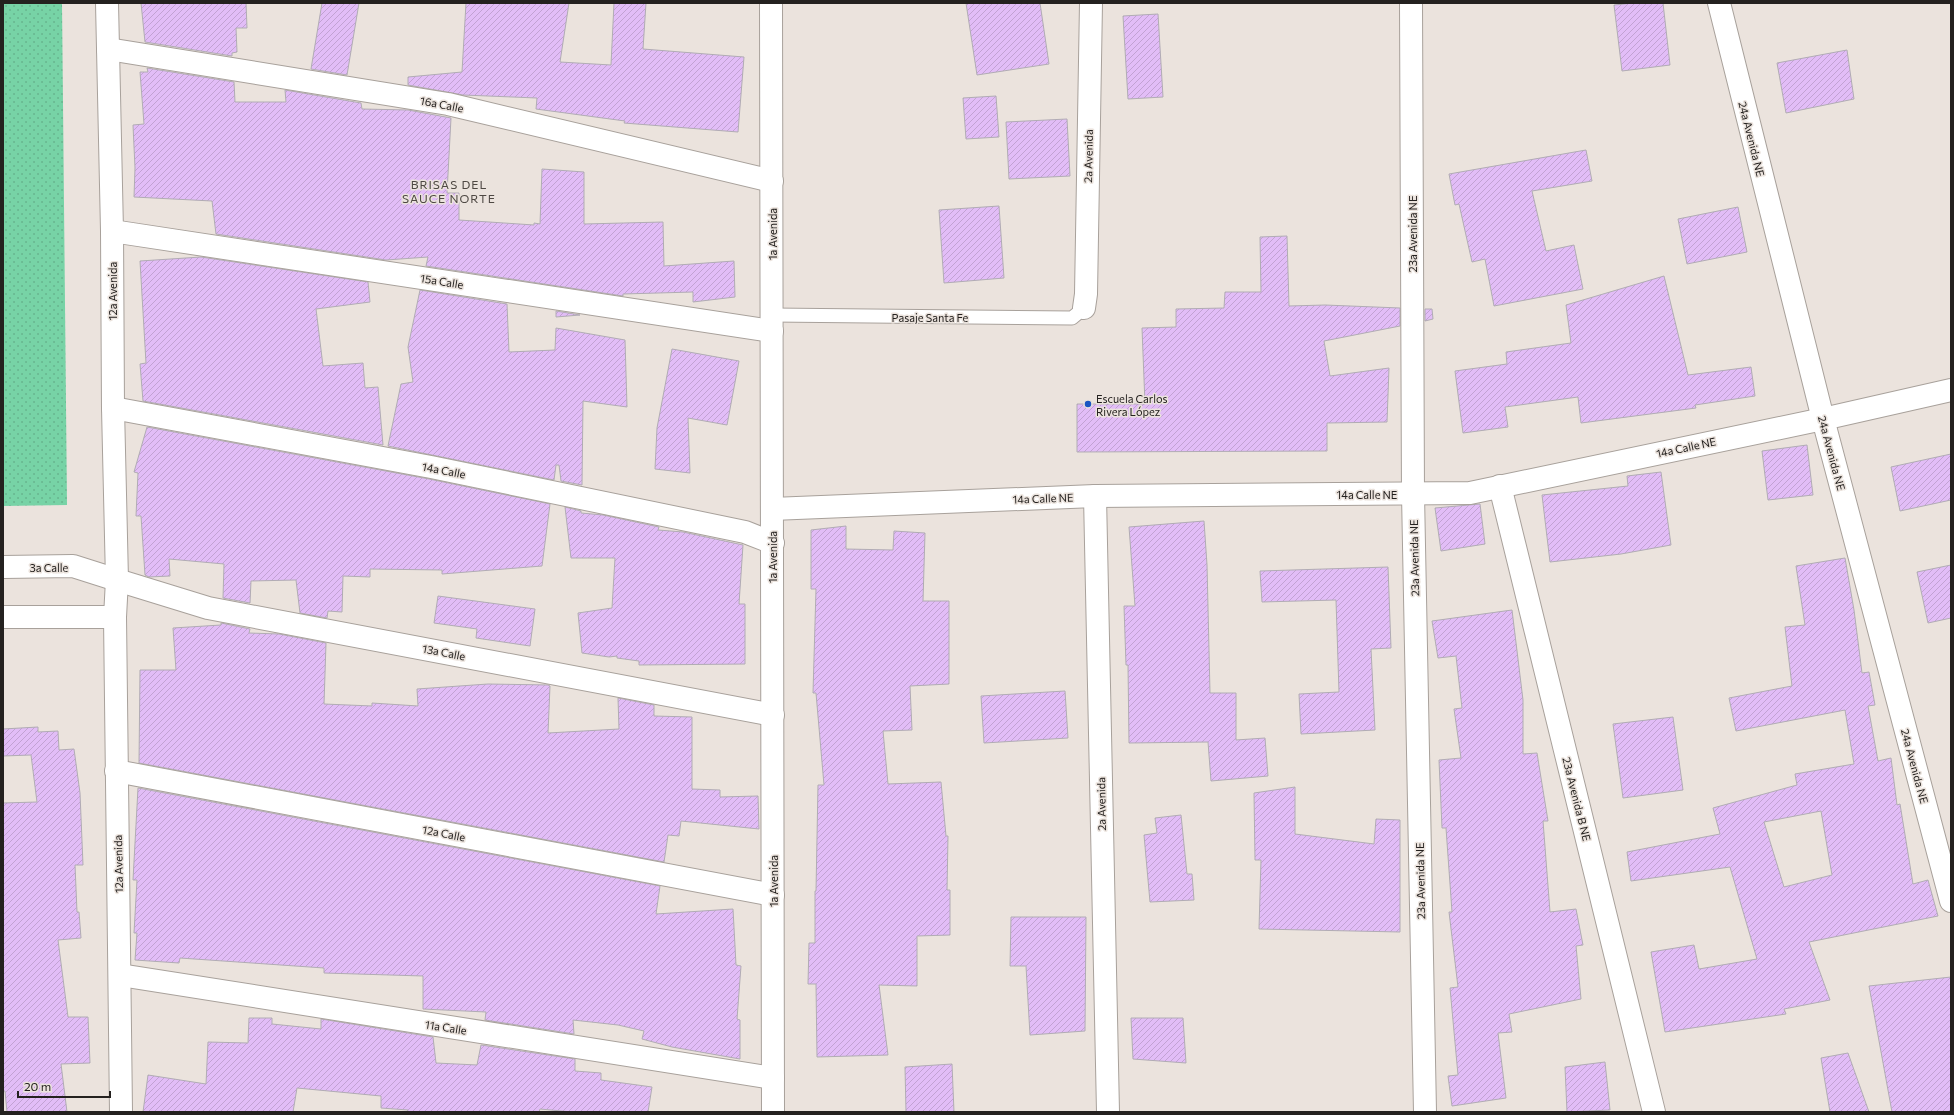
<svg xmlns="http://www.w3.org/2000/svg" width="1954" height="1115" font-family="Commissioner,sans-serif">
<defs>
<pattern id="park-dots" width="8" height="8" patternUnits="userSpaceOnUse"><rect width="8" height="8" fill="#77d3a6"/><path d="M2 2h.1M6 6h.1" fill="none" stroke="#67b58e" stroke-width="1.8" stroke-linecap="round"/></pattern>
<pattern id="building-hatch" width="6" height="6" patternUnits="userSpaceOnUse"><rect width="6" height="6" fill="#e2bdf7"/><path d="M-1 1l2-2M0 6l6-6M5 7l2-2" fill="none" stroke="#c2a2d3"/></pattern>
</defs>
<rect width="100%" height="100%" fill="#ebe3dd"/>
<polygon fill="url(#park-dots)" points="3,3 62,3 67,505 3,506"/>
<g fill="url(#building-hatch)" stroke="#b1acb4" fill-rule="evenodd">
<polygon points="141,3 246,3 247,28 236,28 237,52 232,53 232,56 145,42"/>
<polygon points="322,3 359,3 347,75 311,69"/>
<polygon points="466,3 569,3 560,62 611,65 614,3 646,3 643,49 744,57 738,132 624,123 625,121 536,109 537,98 463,95 408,85 408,77 462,72"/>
<polygon points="966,3 1040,3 1049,64 977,75"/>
<polygon points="1633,3 1663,3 1670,65 1622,71 1614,5"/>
<polygon points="1158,14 1163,97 1128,99 1123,16"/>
<polygon points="1847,50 1854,99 1786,113 1777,63"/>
<polygon points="147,68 234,82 235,102 286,102 285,90 361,103 362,109 408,110 451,118 447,193 459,193 459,220 534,225 534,223 540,224 542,169 584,172 584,224 663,222 664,266 734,261 735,297 693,302 693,292 623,294 623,296 426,266 428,257 386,260 216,234 212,201 134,197 135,168 133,125 144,124 140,72 148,72"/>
<polygon points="996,96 999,137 966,139 963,98"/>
<polygon points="1067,119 1070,176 1009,179 1006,122"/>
<polygon points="1586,150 1592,181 1532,191 1546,251 1574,245 1583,289 1494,306 1485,259 1472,262 1459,204 1455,205 1449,174"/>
<polygon points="999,206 1004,278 944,283 939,210"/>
<polygon points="1738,207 1747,252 1687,264 1678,219"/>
<polygon points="1287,236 1289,306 1325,305 1400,308 1400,326 1324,341 1330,376 1389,368 1387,422 1327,423 1327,451 1077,452 1077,404 1145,404 1142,328 1176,327 1176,309 1224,308 1225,292 1261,292 1260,237"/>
<polygon points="201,257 368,282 370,302 316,309 323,366 363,363 365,388 378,387 383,445 143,401 140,364 146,363 140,261"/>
<polygon points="1664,276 1688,375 1751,367 1755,396 1695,405 1696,408 1581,423 1578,397 1505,407 1508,427 1463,433 1455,371 1507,364 1506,352 1571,343 1566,305"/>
<polygon points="420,290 507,304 509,352 555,350 556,328 625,340 627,407 583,401 582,485 561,481 559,465 556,465 554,480 388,446 401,384 413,382 408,347"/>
<polygon points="1425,309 1432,309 1433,319 1425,321"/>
<polygon points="556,311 580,315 556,317"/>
<polygon points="672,349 739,361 727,425 688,418 690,473 655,469 657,428"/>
<polygon points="147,427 429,479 550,504 542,566 442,574 442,570 370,569 370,577 343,576 342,612 328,611 327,618 300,613 296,580 251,581 250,603 223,598 224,564 169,559 170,576 149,577 145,575 141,516 136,516 138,473 134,472"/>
<polygon points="1807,445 1813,495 1768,500 1762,451"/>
<polygon points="1951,454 1951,500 1900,511 1891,467"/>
<polygon points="1661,472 1671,545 1621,554 1550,562 1542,495 1628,486 1627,476"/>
<polygon points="1480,504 1485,544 1441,551 1435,508"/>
<polygon points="565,507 581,511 581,513 603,515 659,527 658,530 683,532 743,545 739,604 745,604 745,664 639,665 639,661 617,658 617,656 609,657 582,653 578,613 612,608 615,558 571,558"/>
<polygon points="1204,521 1207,565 1210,693 1236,693 1236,740 1265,738 1268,776 1211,781 1208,742 1129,743 1128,665 1126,665 1124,606 1135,606 1129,527"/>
<polygon points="846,526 846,549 893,550 894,531 925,533 923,601 949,601 949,684 910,686 912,730 883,731 888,784 941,782 946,836 948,836 947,890 950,890 950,935 917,936 917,986 879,985 888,1055 817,1057 816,984 808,984 809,943 815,943 815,891 816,891 818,785 824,785 816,693 813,693 816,589 811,589 811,530"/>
<path d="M 1845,558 L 1854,610 L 1862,673 L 1869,672 L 1875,705 L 1868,706 L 1878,761 L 1891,758 L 1897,805 L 1900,804 L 1913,884 L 1928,880 L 1938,916 L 1809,942 L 1830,1000 L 1784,1009 L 1786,1014 L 1665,1032 L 1651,952 L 1694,945 L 1699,969 L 1757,959 L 1730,867 L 1631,881 L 1627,852 L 1720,834 L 1713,808 L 1797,785 L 1795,774 L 1854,764 L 1845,710 L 1736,731 L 1729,698 L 1792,686 L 1785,627 L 1805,625 L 1796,566 ZM 1821,811 L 1832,875 L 1784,887 L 1764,822 Z"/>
<polygon points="1951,565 1951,618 1928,623 1917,572"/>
<polygon points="1388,567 1391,648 1371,649 1375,730 1301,734 1299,694 1339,692 1336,600 1262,602 1260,571"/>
<polygon points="438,596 535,609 530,646 476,638 477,629 434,623"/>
<polygon points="1512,610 1523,700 1523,754 1537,753 1548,821 1543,821 1550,912 1576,909 1583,945 1576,946 1581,999 1509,1014 1512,1032 1498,1033 1506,1098 1452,1106 1448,1076 1458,1075 1450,988 1458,987 1449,912 1452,912 1446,828 1442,828 1439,760 1461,758 1454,709 1462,708 1456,656 1438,658 1432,621"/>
<polygon points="221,623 250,629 249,633 279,634 326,643 324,704 372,706 372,703 418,706 417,689 488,684 548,685 550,686 548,733 619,729 618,698 654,705 654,716 692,717 692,789 720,790 720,797 758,796 759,829 681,821 679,836 668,835 664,862 139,763 140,670 176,670 173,628 221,625"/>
<polygon points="1065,691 1068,738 984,743 981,696"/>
<polygon points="1673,717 1683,790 1623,798 1613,724"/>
<polygon points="38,727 38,732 58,731 59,750 74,749 80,793 83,865 75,865 77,912 79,912 81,938 58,940 68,1017 88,1017 90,1063 61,1064 67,1112 7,1112 5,1091 3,1091 3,803 37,802 31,755 3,756 3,729"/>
<polygon points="1295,787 1295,834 1374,844 1376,819 1400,820 1400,932 1259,929 1261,860 1255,860 1254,793"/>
<polygon points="138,788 660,886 656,914 733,909 736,965 741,966 737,1019 740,1020 740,1059 672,1047 642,1039 644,1031 618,1025 573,1020 574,1034 485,1020 486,1012 423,1009 423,976 324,973 324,968 180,958 179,963 135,960 137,933 134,933 137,880 133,880"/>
<polygon points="1181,815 1187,874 1192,874 1194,900 1150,902 1144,835 1157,833 1155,818"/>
<polygon points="1011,917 1086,917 1085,1031 1030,1035 1026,966 1010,966"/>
<polygon points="1951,977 1951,1112 1892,1112 1869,986"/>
<polygon points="249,1018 272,1018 272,1024 321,1029 321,1019 433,1037 436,1063 477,1065 481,1045 575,1059 575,1071 601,1073 601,1080 652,1087 648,1112 572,1112 540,1109 539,1112 407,1112 408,1110 381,1108 381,1096 297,1088 293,1112 143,1112 148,1075 206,1084 208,1042 248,1043"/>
<polygon points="1131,1018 1183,1018 1186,1063 1133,1059"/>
<polygon points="1848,1053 1869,1112 1830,1112 1821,1058"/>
<polygon points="1605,1062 1610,1110 1567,1112 1565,1067"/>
<polygon points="952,1064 954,1112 906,1112 905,1067"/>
</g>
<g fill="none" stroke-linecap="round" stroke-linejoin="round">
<g stroke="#a8a19b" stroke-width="15">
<polyline id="service" points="772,315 1072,318 1084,308"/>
</g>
<g stroke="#a8a19b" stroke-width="24">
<g id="minor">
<polyline points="1411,3 1413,494 1425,1112"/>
<polyline points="1719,3 1823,419 1951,901"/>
<polyline points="108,49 448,104 772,181"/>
<polyline points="112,231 772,331"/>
<polyline points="1084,308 1086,294 1091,3"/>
<polyline points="113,408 431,467 745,532 773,543"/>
<polyline points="1500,486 1654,1112"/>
<polyline points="1095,496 1108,1112"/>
<polyline points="772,509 1095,496 1470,493 1823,419 1951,390"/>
<polyline points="117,580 208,608 773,715"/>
<polyline points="115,617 121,1112"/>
<polyline points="116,771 773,895"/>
<polyline points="120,975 773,1078"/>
</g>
</g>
<g stroke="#a8a19b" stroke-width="24">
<g id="tertiary">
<polyline points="771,3 773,1112"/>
<polyline points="3,567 73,566 117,580"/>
<polyline points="3,617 115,617 117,580 113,408 112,231 107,3"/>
</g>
</g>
<use href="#service" stroke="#fff" stroke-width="13"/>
<use href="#minor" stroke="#fff" stroke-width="22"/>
<use href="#tertiary" stroke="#fff" stroke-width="22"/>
</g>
<circle fill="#1b56c2" stroke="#ebe3dd" stroke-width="1.5" cx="1088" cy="404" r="4"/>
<g text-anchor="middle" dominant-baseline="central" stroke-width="3" stroke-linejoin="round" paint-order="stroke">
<g font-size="11" fill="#24211f" stroke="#ebe3dd">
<text transform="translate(442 104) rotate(11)">16a Calle</text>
<text transform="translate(1752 139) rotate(76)">24a Avenida NE</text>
<text transform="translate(1088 156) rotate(-89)">2a Avenida</text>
<text transform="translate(772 234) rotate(-90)">1a Avenida</text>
<text transform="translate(1412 234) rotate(-90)">23a Avenida NE</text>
<text transform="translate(442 281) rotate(9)">15a Calle</text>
<text transform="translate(112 291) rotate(-90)">12a Avenida</text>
<text x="930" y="317">Pasaje Santa Fe</text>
<text transform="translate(1686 447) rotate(-12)">14a Calle NE</text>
<text transform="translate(1832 453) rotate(75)">24a Avenida NE</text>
<text transform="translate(444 470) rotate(11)">14a Calle</text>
<text x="1367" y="494">14a Calle NE</text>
<text transform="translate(1043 498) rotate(-2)">14a Calle NE</text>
<text transform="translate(772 557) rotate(-90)">1a Avenida</text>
<text transform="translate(1414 558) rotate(-91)">23a Avenida NE</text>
<text x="49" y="567">3a Calle</text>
<text transform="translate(444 652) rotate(11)">13a Calle</text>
<text transform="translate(1915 766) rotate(75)">24a Avenida NE</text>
<text transform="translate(1577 799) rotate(76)">23a Avenida B NE</text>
<text transform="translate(1101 804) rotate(-91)">2a Avenida</text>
<text transform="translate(444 833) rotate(11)">12a Calle</text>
<text transform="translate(118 864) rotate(-91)">12a Avenida</text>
<text transform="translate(773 881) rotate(-90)">1a Avenida</text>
<text transform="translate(1420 881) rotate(-91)">23a Avenida NE</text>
<text transform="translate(446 1027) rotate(9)">11a Calle</text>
</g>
<g font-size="11" fill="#24211f" stroke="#ebe3dd" text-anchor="start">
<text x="1096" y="398">Escuela Carlos<tspan x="1096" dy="13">Rivera López</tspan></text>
</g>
<g font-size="12" letter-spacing="1" fill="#4e4843" stroke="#ebe3dd">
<text x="449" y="184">BRISAS DEL<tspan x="449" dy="14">SAUCE NORTE</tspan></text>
</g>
</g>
<rect width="1954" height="1115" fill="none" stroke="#24211f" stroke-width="8"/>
<path d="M18 1091v6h92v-6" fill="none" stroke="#24211f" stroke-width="2"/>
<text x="24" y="1091" font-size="12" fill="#24211f" stroke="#ebe3dd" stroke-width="3" paint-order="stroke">20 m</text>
</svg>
